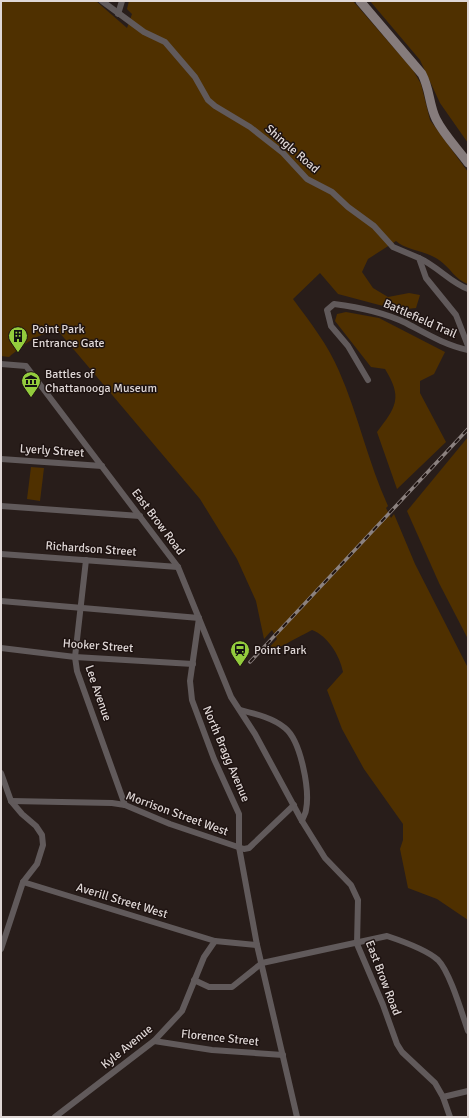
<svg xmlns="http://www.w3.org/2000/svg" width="469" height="1118" font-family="Signika,sans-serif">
<rect width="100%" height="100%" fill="#281d1a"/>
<g fill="#4f3000">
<path d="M 1,1 L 96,1 L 127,28 L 132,14 L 127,9 L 129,1 L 353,1 L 413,70 L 421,84 L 430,120 L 468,172 L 468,284 C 455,280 450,267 439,260 C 427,251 405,250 396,241 L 368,259 L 362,272 L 373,288 L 388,297 L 409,293 L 420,295 L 416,308 L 398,310 L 338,294 L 320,273 L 293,299 C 310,322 328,345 339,371 C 358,414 368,462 388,506 L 386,508 L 391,518 L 394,514 L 415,564 L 468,668 L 468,920 L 437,899 L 408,888 L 400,849 L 403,840 L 403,824 L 364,769 L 342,729 L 327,690 L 343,672 C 340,656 328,636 312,630 C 300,636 275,651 265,652 L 277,639 L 272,630 L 264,639 L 256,601 L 237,559 L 200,499 L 59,332 C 40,331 23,345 9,357 L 1,356 Z"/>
<polygon points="370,1 468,1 468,143 440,103 420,60"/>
<path d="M 346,312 L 379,318 L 445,352 L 434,374 L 420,381 L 420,393 L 446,442 L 397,489 L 377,432 C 396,407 403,398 385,369 L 371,367 L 335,321 L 337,314 Z"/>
<polygon points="468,437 468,639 439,583 407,511"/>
<polygon points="31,467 44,468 40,501 27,499"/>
</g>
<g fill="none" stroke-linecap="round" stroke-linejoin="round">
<g stroke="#615a5b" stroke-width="6">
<polyline points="102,1 144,32 165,42 195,77 208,100 215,106 250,127 283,153 307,179 332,192 348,207 374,226 393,247 419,258 426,278 456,315 468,346"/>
<polyline points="118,14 122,1"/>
<path d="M 419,258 C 437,266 451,283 468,289"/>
<polyline points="1,364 26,366 178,567 231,697 255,734 302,821 325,858 351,885 358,900 357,944 383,1005 397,1044 402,1052 435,1083 443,1097 450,1117"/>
<path d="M 368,380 L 348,346 L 331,326 L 327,310 L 334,304 C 358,307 383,312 406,323 C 427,334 445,345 468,350"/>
<polyline points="1,459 102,466"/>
<polyline points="1,506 140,516"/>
<polyline points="1,554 178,567"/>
<polyline points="86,560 75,657 77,671 125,805"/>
<polyline points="1,601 199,618 190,681 192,700 214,759 239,814 239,847 257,945 297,1117"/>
<polyline points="1,648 75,657 193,664"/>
<path d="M 240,710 C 256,714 273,718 285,728 C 301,741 310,790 306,810 C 306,813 303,817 302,821"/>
<polyline points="1,773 11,801 22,814 36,826 42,835 43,845 37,864 23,882 1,949"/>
<polyline points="11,801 112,803 125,805 170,824 244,849 249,848 294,805"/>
<polyline points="23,882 215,941"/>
<path d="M 194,980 L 209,987 L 232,987 L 262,963 L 387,936 C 402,941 427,950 438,960 C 450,972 462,1014 468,1031"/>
<polyline points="154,1041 212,1050 283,1055"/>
<polyline points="443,1097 468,1091"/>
<polyline points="55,1117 154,1041 182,1011 204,957 215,941 257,945"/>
</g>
<path stroke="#867c7c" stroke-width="9" d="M 360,1 L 422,74 C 430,89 429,105 436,119 C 444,135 458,149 468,163"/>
<g stroke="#8b817f" stroke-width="3.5">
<polyline id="rail" points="250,662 468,429"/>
</g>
<use href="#rail" stroke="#1e1311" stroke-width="2" stroke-dasharray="6" stroke-linecap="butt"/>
</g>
<defs>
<g id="building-pin" transform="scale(1)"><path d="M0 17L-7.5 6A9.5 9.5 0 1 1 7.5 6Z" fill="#93cc3d" stroke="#1e1311"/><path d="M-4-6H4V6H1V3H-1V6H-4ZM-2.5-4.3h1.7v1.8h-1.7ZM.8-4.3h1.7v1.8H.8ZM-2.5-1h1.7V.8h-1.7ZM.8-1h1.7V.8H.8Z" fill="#111"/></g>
<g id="museum-pin" transform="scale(1)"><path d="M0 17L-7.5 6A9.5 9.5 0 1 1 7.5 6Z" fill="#93cc3d" stroke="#1e1311"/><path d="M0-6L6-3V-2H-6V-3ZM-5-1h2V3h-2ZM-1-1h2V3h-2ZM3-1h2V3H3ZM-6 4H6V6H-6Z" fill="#111"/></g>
<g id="station-pin" transform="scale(1)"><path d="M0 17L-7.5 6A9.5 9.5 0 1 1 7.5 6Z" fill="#93cc3d" stroke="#1e1311"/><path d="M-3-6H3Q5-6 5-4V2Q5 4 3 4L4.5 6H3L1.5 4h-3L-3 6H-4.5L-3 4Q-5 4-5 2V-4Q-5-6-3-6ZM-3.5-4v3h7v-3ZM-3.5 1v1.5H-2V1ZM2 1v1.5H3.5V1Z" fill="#111"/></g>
</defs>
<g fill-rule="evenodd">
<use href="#building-pin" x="18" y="336"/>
<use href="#museum-pin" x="31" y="381"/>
<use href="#station-pin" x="240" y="650"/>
</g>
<g text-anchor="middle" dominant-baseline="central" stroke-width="3" stroke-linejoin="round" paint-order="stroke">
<g font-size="12" fill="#dfd7d6" stroke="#1e1311">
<text transform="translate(292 149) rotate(41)">Shingle Road</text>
<text transform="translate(420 319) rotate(24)">Battlefield Trail</text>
<text transform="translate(52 451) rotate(4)">Lyerly Street</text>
<text transform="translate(158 522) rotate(53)">East Brow Road</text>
<text transform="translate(91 549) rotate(4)">Richardson Street</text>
<text transform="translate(98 646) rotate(4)">Hooker Street</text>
<text transform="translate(98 693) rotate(71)">Lee Avenue</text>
<text transform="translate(226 754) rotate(67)">North Bragg Avenue</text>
<text transform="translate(177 814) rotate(20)">Morrison Street West</text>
<text transform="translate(122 901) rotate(17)">Averill Street West</text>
<text transform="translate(383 978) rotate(69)">East Brow Road</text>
<text transform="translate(220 1038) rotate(6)">Florence Street</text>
<text transform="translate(127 1047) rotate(-39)">Kyle Avenue</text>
</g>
<g font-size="12" fill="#dfd7d6" stroke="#1e1311" text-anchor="start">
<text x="32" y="329">Point Park<tspan x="32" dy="14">Entrance Gate</tspan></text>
<text x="45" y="374">Battles of<tspan x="45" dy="14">Chattanooga Museum</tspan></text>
<text x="254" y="650">Point Park</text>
</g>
</g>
<rect width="469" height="1118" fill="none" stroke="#dfd7d6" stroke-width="4"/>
</svg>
